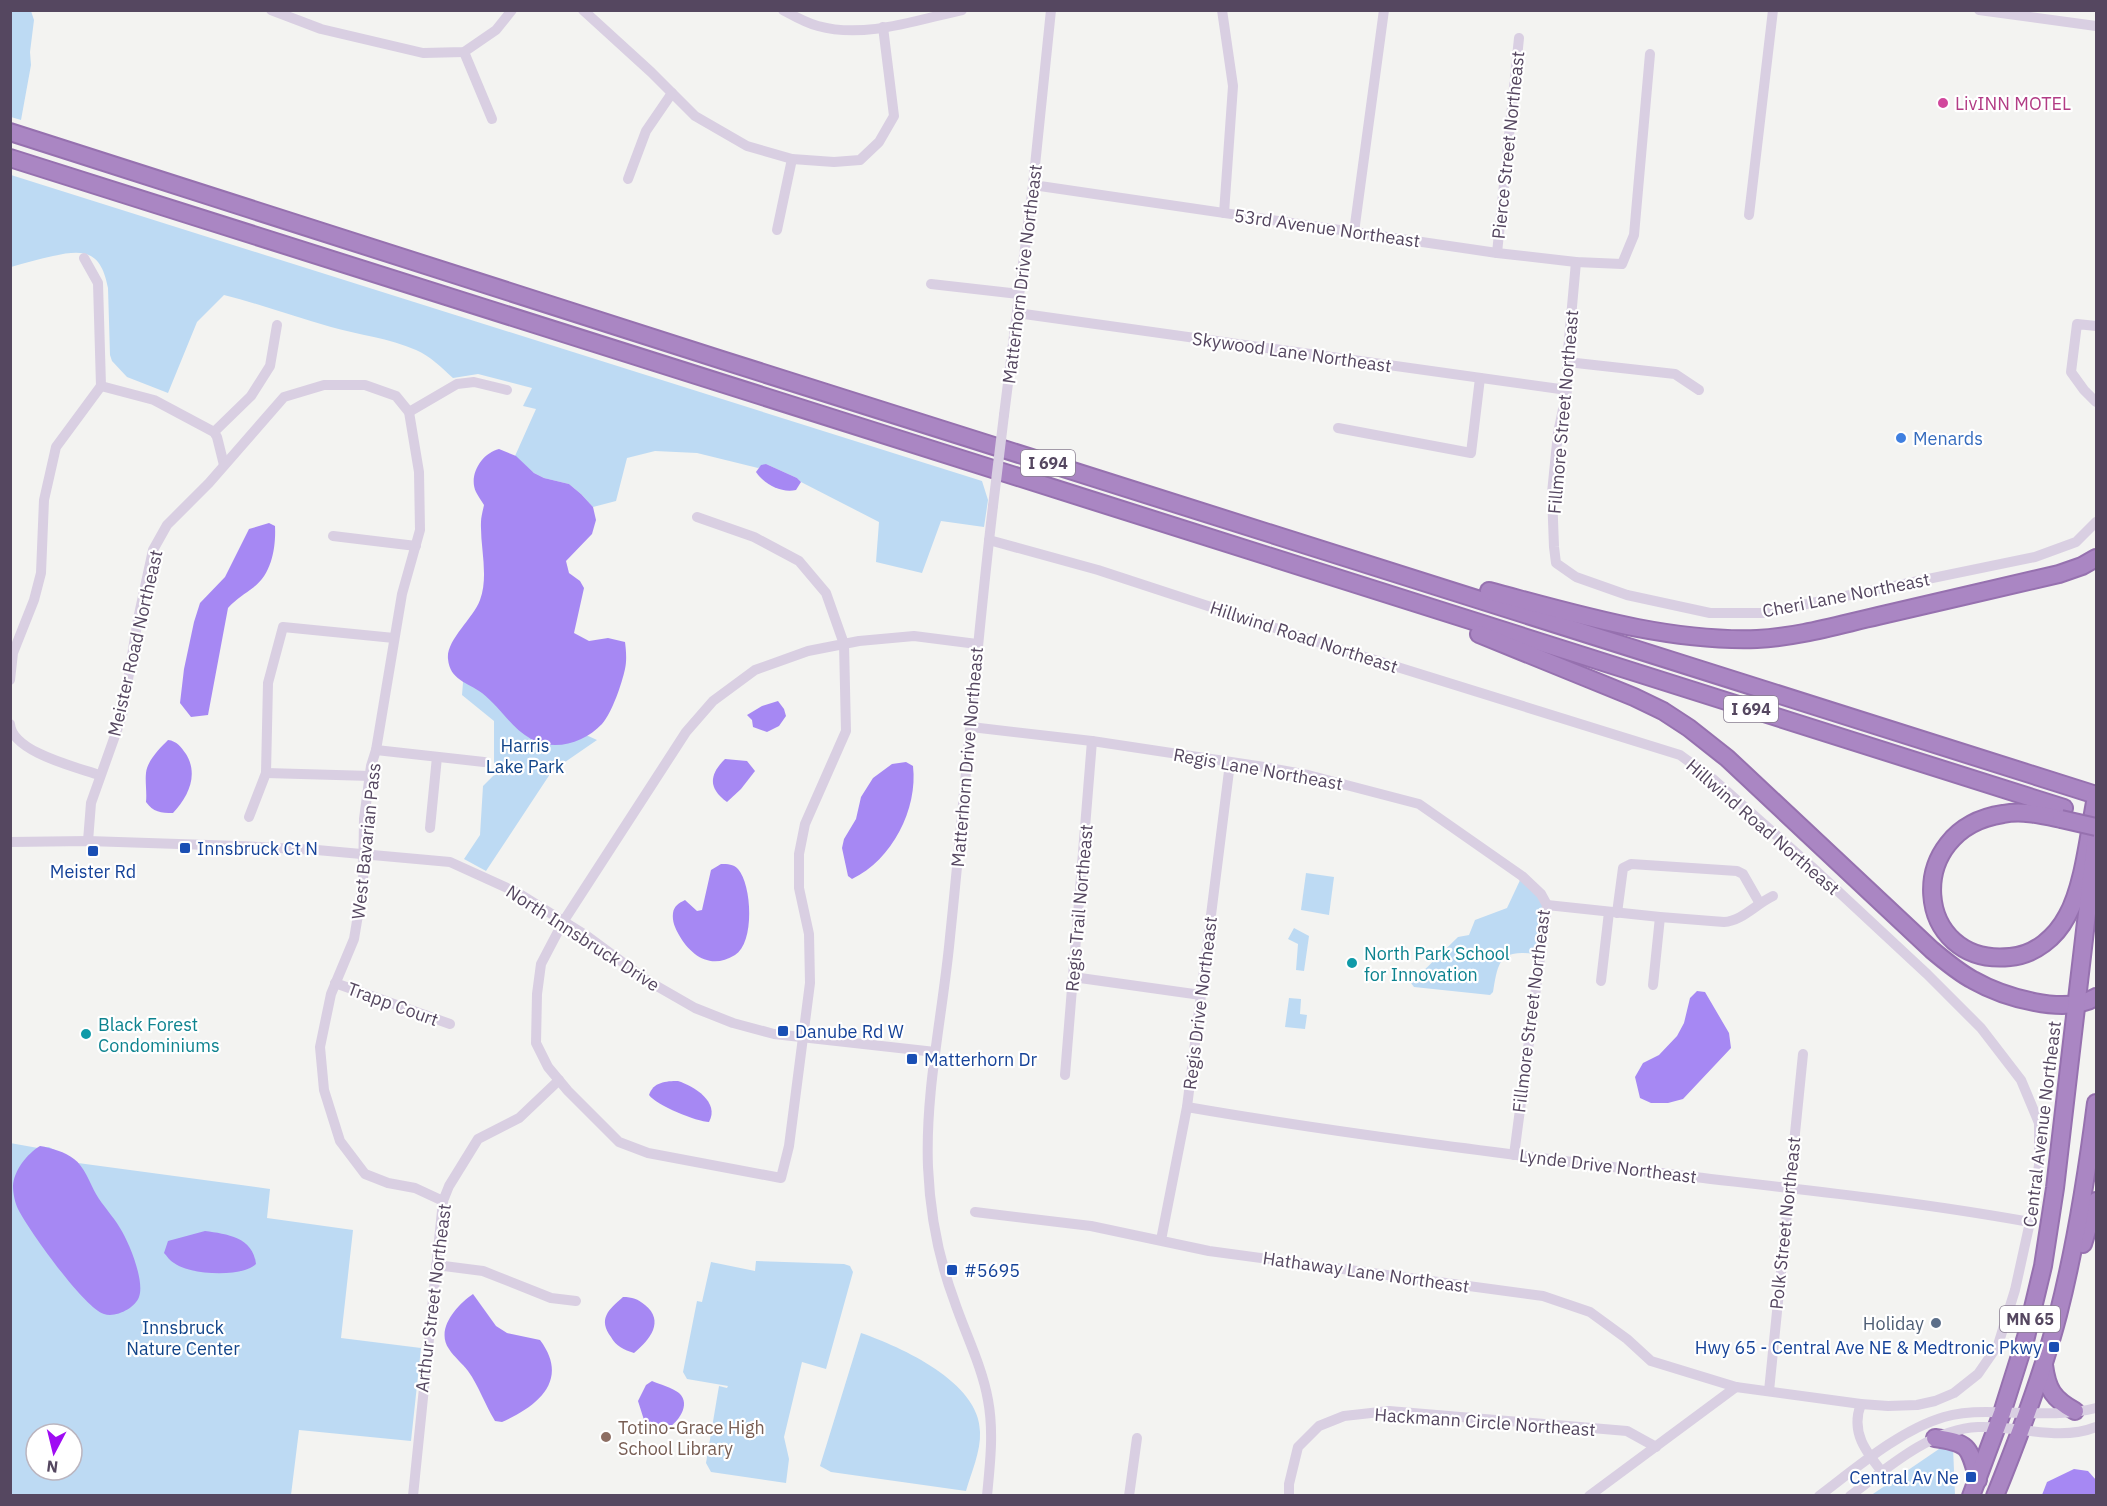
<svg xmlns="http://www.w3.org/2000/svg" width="2107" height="1506" font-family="'IBM Plex Sans',sans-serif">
<rect width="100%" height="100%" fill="#f3f3f1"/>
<g fill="#bddaf3" fill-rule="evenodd">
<polygon points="10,11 31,11 34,20 30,52 31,65 21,120 11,117"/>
<path d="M 11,175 L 982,481 L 988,500 L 984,527 L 941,521 L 922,573 L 876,562 L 879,522 L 801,482 L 797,478 L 766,464 L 758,468 L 697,453 L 655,451 L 627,458 L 616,501 L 593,507 L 581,494 L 569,484 L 544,478 L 534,473 L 515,456 L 536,409 L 523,406 L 532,388 L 478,374 L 453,378 C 442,368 430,356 416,350 C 389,338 359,335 331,327 C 295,317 260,304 224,295 L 197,322 L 168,393 L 127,377 L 112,361 L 110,355 L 108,288 C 101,251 85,249 53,256 C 38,259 25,263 11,267 Z"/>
<polygon points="464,670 575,730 597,740 552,771 486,871 464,859 480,835 483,786 494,775 494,721 462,695"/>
<polygon points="1306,873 1334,877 1329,915 1301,910"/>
<path d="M 1522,876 L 1547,905 L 1534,954 C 1499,949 1498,963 1493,992 L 1490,995 L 1414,987 L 1411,983 L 1458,937 L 1469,935 L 1475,920 L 1507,908 Z"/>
<polygon points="1294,928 1309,936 1304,971 1296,970 1298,944 1288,939"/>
<polygon points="1289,998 1301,999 1300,1014 1307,1015 1305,1029 1285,1027"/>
<path d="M 10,1143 L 38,1148 L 49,1147 L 78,1163 L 270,1189 L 267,1218 L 353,1230 L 341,1338 L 421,1348 L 411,1441 L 299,1430 L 291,1495 L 11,1495 ZM 36,1434 L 72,1434 L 72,1470 L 36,1470 Z"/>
<polygon points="756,1261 844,1264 850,1266 853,1272 826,1369 802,1362 784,1437 789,1459 786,1483 711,1472 706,1463 719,1386 727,1388 728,1386 687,1379 683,1372 697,1301 702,1302 711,1262 755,1271"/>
<path d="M 861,1333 C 901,1347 980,1382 980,1432 C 981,1451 971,1473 966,1491 L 831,1472 L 820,1466 Z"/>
<polygon points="1953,1447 1955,1495 1870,1496 1939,1449"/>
</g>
<g fill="#a688f3">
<path d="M 499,449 L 516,456 L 534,473 L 544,478 L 569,484 L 581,494 L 593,507 L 596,520 L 592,534 L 566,561 L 569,573 L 580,581 L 584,588 L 574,633 L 589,641 L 608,638 L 625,642 C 626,650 627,660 625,669 C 622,683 612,713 602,724 C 584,743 555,752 531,739 C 511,728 500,707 482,693 C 467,682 450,680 448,659 C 446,640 473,619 480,600 C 489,575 480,548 481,522 C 481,517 483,510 484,505 C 481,500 478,496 476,492 C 468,475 482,453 499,449 Z"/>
<path d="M 766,464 L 797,478 L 801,482 L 796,490 C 781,493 765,485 756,472 L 761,465 Z"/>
<path d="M 269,523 L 275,526 C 276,547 272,573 254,587 C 245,594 236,599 228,608 L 208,715 L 191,717 L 180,703 L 184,669 L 194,622 L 200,603 L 225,577 L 249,529 Z"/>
<polygon points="778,701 784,709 786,716 779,726 767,732 753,727 752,720 747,715 762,706"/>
<path d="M 168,740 C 177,741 181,747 186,754 C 199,775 188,797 173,813 C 161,813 153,812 146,802 C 147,792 145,782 146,773 C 147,761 160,748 168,740 Z"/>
<path d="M 725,759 L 747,761 L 755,771 L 741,789 L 727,802 C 708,788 709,775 725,759 Z"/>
<path d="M 906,762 L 913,766 C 918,809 892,860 852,879 L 848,876 L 842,848 L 844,839 L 856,819 L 861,797 L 873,778 L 892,764 Z"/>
<path d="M 721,864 C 728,864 733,864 738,869 C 752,885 755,943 735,955 C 711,970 691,956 679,935 C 675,928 672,921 673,913 C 674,906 679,903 685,900 L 697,911 L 702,910 L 711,870 Z"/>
<polygon points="1697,991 1705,992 1729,1033 1731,1048 1683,1099 1668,1103 1651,1103 1640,1098 1635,1077 1643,1063 1659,1055 1677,1036 1684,1023 1690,998"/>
<path d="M 678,1081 C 694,1086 720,1102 709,1122 C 697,1122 656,1105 649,1095 C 653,1082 666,1081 678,1081 Z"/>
<path d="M 40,1146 C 52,1148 65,1152 74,1159 C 84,1166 90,1183 96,1194 C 103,1206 113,1216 120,1228 C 129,1242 145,1281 139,1297 C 135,1308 116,1318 104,1314 C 84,1308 28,1229 18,1209 C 15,1203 13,1193 13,1186 C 14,1170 27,1154 40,1146 Z"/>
<path d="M 205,1231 C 227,1234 253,1237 256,1264 C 241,1278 190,1275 174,1263 C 170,1261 167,1256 164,1253 L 168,1241 Z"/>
<path d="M 473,1294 L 496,1326 L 507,1333 L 540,1340 C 570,1380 538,1406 502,1422 L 495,1421 C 485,1405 479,1386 468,1371 C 462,1363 454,1357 449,1349 C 435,1329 457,1305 473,1294 Z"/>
<path d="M 623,1297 C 632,1297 638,1299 645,1305 C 665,1321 650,1340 634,1353 C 624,1350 616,1346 611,1337 C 598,1319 608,1310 623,1297 Z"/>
<path d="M 652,1381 C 659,1384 673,1388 679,1393 C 692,1405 677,1423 667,1429 L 655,1426 L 644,1420 L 638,1401 L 646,1385 Z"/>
<polygon points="2074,1469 2088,1471 2096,1480 2096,1495 2042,1495 2047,1482"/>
</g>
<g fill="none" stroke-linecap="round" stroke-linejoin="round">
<g stroke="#9671af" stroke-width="20">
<g id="highway">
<polyline points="10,132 722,360 2096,795"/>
<polyline points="10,158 2064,808"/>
<path d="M 1489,591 C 1576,614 1666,642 1757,639 C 1798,637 1838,625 1878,616 C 1938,602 1999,588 2059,574 L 2082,566 L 2096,558"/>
<path d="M 1479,634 L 1634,697 L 1663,711 L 1689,728 L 1727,758 L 1932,950 C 1945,961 1958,972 1973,980 C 2003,997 2065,1016 2096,997"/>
<path d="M 2061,819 C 2042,815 2022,810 2003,814 C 1902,829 1913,967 2010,957 C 2035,955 2056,937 2067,916 C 2084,886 2089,832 2096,797"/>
<polyline points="2083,1244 2096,1201"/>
<path d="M 2044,1365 C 2047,1389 2053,1399 2075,1411"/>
<path d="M 1935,1438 C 1970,1443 1969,1447 1978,1480"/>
<polyline points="1971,1496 2002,1413 2026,1337 2043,1266 2055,1188 2096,836"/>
<path d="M 1995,1496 C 2019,1437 2042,1376 2058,1315 C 2076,1245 2087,1174 2096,1103"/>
</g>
</g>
<g stroke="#d9cfe2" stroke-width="10">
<polyline points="271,10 321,29 423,53 464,52 496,30 512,10"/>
<polyline points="583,10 651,72 695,116 747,146 792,159 834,162 860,160 879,142 894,116 883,27"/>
<path d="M 783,10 C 794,16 806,23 818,26 C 865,39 916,20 962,10"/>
<polyline points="1222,10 1233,86 1224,213"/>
<polyline points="1979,10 2096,26"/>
<polyline points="464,52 492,119"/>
<polyline points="628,179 646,131 672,93"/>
<polyline points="1033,185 1497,253 1576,262 1622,264 1634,235 1650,54"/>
<polyline points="1749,215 1773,10"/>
<polyline points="777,230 792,159"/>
<polyline points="1354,232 1384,10"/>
<polyline points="1497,253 1519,38"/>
<polyline points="84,258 98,283 101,386"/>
<polyline points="1576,262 1567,362 1567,390 1558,433 1552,493 1554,547 1556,563 1576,577 1627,595 1710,613 1763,613 2035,557 2076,542 2096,522"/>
<polyline points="931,284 1019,294"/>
<polyline points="1017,313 1567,390"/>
<polyline points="2096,326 2077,324 2071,372 2084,390 2096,402"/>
<polyline points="1567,362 1675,374 1699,390"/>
<polyline points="101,386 154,400 214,432 217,437 224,465"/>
<polyline points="409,412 457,384 474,382 507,390"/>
<polyline points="1004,415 1033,185 1051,10"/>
<polyline points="1338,428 1471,453 1480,378"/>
<polyline points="214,432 251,396 270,366 277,325"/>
<polyline points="697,517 754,537 799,561 826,593 844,644 846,731 805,824 799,854 799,888 809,934 810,983 789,1146 781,1178 648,1153 619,1142 568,1091 548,1067 536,1043 537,994 541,964 563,922 686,732 713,701 755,670 808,651 859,641 914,636 977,644"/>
<polyline points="333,536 416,546"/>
<polyline points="10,680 13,653 34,600 41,573 44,500 56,447 101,386"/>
<path d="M 10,724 C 12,752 76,767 99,775"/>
<polyline points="971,727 1092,741 1264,767 1308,775 1419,804 1522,876 1541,894 1547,905 1514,1155"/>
<polyline points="376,750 484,762"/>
<polyline points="266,773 371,776"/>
<polyline points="249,817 266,773 268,683 283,627 394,638"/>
<polyline points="430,828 437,757"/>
<polyline points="88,841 91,803 122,716 138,619 153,550 167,525 209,483 284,397 324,385 365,385 396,396 409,412 419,472 420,530 402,594 376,750 371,766 364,819 363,885 354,939 331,994 320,1047 324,1090 340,1141 365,1174 388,1183 415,1188 443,1201"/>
<polyline points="10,842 88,841 239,846 317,850 450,862 518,893 587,936 648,981 695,1008 733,1023 774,1034 935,1052"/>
<path d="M 1547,905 L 1660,917 L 1724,922 C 1742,921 1756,904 1773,896"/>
<polyline points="1617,913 1623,868 1631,864 1737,871 1743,874 1759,902"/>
<polyline points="1073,977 1201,995"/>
<polyline points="1601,981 1609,912"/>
<polyline points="335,983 450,1024"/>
<polyline points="1653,985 1660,917"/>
<polyline points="1065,1075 1092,741"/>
<path d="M 1187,1107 C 1355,1136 1524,1156 1694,1177 C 1806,1190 1919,1202 2030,1222"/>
<polyline points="975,1212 1091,1226 1209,1251 1543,1296 1590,1312 1627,1339 1651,1361 1736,1387 1861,1404 1888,1406 1917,1405 1935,1401 1954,1393 1978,1374 1998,1345 2015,1290 2030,1222 2039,1165 2039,1123 2021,1080 1981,1028 1927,974 1812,867 1713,779 1680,755 1333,647 1098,570 989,540"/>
<polyline points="1161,1240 1187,1107 1230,763"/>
<polyline points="436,1265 483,1271 551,1298 576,1301"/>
<polyline points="1769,1391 1803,1054"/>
<path d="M 1861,1404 C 1850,1432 1866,1452 1883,1473"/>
<polyline points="413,1496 443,1201 449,1186 478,1139 519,1118 559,1080"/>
<path d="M 987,1496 C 990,1464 994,1432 988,1400 C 982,1366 965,1333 954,1300 C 938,1257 930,1213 928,1167 C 925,1090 943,1013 950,937 C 965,793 976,649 993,506"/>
<polyline points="1129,1496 1137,1438"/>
<polyline points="1289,1496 1289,1484 1298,1447 1319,1426 1344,1416 1389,1411 1627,1431 1656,1447"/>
<polyline points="1589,1496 1736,1387"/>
<path d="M 1819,1496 C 1856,1468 1900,1430 1944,1417 C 1957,1413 1972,1412 1986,1412 C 2022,1412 2061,1417 2096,1408"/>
<path d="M 1850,1496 C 1887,1468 1931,1429 1978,1427 C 2018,1425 2058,1442 2096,1427"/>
</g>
<use href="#highway" stroke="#aa86c3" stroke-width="16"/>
<g stroke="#9671af" stroke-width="20" stroke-linecap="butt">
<polyline id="highway-bridge" points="2061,819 2096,827"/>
</g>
<polyline stroke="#d9cfe2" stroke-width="10" points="993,506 1004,415"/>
<use href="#highway-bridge" stroke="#aa86c3" stroke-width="16"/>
</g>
<circle fill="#d1479c" stroke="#fff" stroke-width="2" cx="1943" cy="103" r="6"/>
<circle fill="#3f7fe0" stroke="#fff" stroke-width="2" cx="1901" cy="438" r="6"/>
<g fill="#1a4fb4" stroke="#fff" stroke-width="2">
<rect x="179" y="842" width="12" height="12" rx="3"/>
<rect x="87" y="845" width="12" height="12" rx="3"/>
<rect x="777" y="1025" width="12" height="12" rx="3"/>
<rect x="906" y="1053" width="12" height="12" rx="3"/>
<rect x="946" y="1264" width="12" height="12" rx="3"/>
<rect x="2048" y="1341" width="12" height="12" rx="3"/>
<rect x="1965" y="1471" width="12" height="12" rx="3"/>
</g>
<g fill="#0f9aa8" stroke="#fff" stroke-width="2">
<circle cx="1352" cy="963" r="6"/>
<circle cx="86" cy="1034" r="6"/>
</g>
<circle fill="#5c6f8a" stroke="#fff" stroke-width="2" cx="1936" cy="1323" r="6"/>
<circle fill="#8d6e63" stroke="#fff" stroke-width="2" cx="606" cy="1437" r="6"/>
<g text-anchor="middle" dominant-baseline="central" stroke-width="4.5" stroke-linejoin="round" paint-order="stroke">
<g fill="#fff" stroke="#887e90" stroke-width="1.5">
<rect x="1021" y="450" width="54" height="26" rx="4.5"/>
<rect x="1724" y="696" width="54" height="26" rx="4.5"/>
<rect x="2000" y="1306" width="60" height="26" rx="4.5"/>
</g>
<g font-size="16" font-weight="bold" fill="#554760">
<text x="1048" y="463">I 694</text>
<text x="1751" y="709">I 694</text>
<text x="2030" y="1319">MN 65</text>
</g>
<g font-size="18" fill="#b23c85" stroke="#fff" text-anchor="start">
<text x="1955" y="103">LivINN MOTEL</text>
</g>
<g font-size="18" fill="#554760" stroke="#fff">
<text transform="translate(1508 145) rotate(-84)">Pierce Street Northeast</text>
<text transform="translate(1327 228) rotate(8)">53rd Avenue Northeast</text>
<text transform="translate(1022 274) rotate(-83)">Matterhorn Drive Northeast</text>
<text transform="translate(1292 352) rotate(8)">Skywood Lane Northeast</text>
<text transform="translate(1563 412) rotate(-85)">Fillmore Street Northeast</text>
<text transform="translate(1846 595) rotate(-11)">Cheri Lane Northeast</text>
<text transform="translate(1304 637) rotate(18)">Hillwind Road Northeast</text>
<text transform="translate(135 643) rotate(-77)">Meister Road Northeast</text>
<text transform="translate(967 757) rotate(-85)">Matterhorn Drive Northeast</text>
<text transform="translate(1258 769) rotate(10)">Regis Lane Northeast</text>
<text transform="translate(1763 827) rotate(41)">Hillwind Road Northeast</text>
<text transform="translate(366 841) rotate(-84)">West Bavarian Pass</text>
<text transform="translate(1079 908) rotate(-85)">Regis Trail Northeast</text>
<text transform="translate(583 938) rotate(33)">North Innsbruck Drive</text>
<text transform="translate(1200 1003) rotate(-83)">Regis Drive Northeast</text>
<text transform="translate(393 1004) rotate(20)">Trapp Court</text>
<text transform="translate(1531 1011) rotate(-83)">Fillmore Street Northeast</text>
<text transform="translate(2042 1124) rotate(-83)">Central Avenue Northeast</text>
<text transform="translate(1608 1166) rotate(7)">Lynde Drive Northeast</text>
<text transform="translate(1785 1223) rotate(-84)">Polk Street Northeast</text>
<text transform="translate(1366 1272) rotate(8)">Hathaway Lane Northeast</text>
<text transform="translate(433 1298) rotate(-83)">Arthur Street Northeast</text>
<text transform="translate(1485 1422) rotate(4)">Hackmann Circle Northeast</text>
</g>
<g font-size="18" fill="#366cbe" stroke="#fff" text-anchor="start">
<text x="1913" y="438">Menards</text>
</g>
<g font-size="18" fill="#114489" stroke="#fff">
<text x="525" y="745">Harris<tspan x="525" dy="21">Lake Park</tspan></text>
<text x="183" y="1327">Innsbruck<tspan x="183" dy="21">Nature Center</tspan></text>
</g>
<g font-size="18" fill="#164399" stroke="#fff" text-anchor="start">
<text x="197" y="848">Innsbruck Ct N</text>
<text x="93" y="871" text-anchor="middle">Meister Rd</text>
<text x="795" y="1031">Danube Rd W</text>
<text x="924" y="1059">Matterhorn Dr</text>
<text x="964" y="1270">#5695</text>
<text x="2042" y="1347" text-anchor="end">Hwy 65 - Central Ave NE &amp; Medtronic Pkwy</text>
<text x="1959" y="1477" text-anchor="end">Central Av Ne</text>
</g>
<g font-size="18" fill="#0d838f" stroke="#fff" text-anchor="start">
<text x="1364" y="953">North Park School<tspan x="1364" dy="21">for Innovation</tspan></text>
<text x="98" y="1024">Black Forest<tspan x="98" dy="21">Condominiums</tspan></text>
</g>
<g font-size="18" fill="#4e5e75" stroke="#fff" text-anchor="end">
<text x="1924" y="1323">Holiday</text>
</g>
<g font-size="18" fill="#785e54" stroke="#fff" text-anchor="start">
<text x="618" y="1427">Totino-Grace High<tspan x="618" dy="21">School Library</tspan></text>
</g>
</g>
<rect width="2107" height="1506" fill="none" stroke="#554760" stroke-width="24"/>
<g transform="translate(54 1452) rotate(187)"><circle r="28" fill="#ffffff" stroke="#bbb5bf" stroke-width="1.5"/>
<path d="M0-4.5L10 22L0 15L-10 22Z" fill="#9f0cf3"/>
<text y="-9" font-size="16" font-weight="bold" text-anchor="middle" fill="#554760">N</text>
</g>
</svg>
